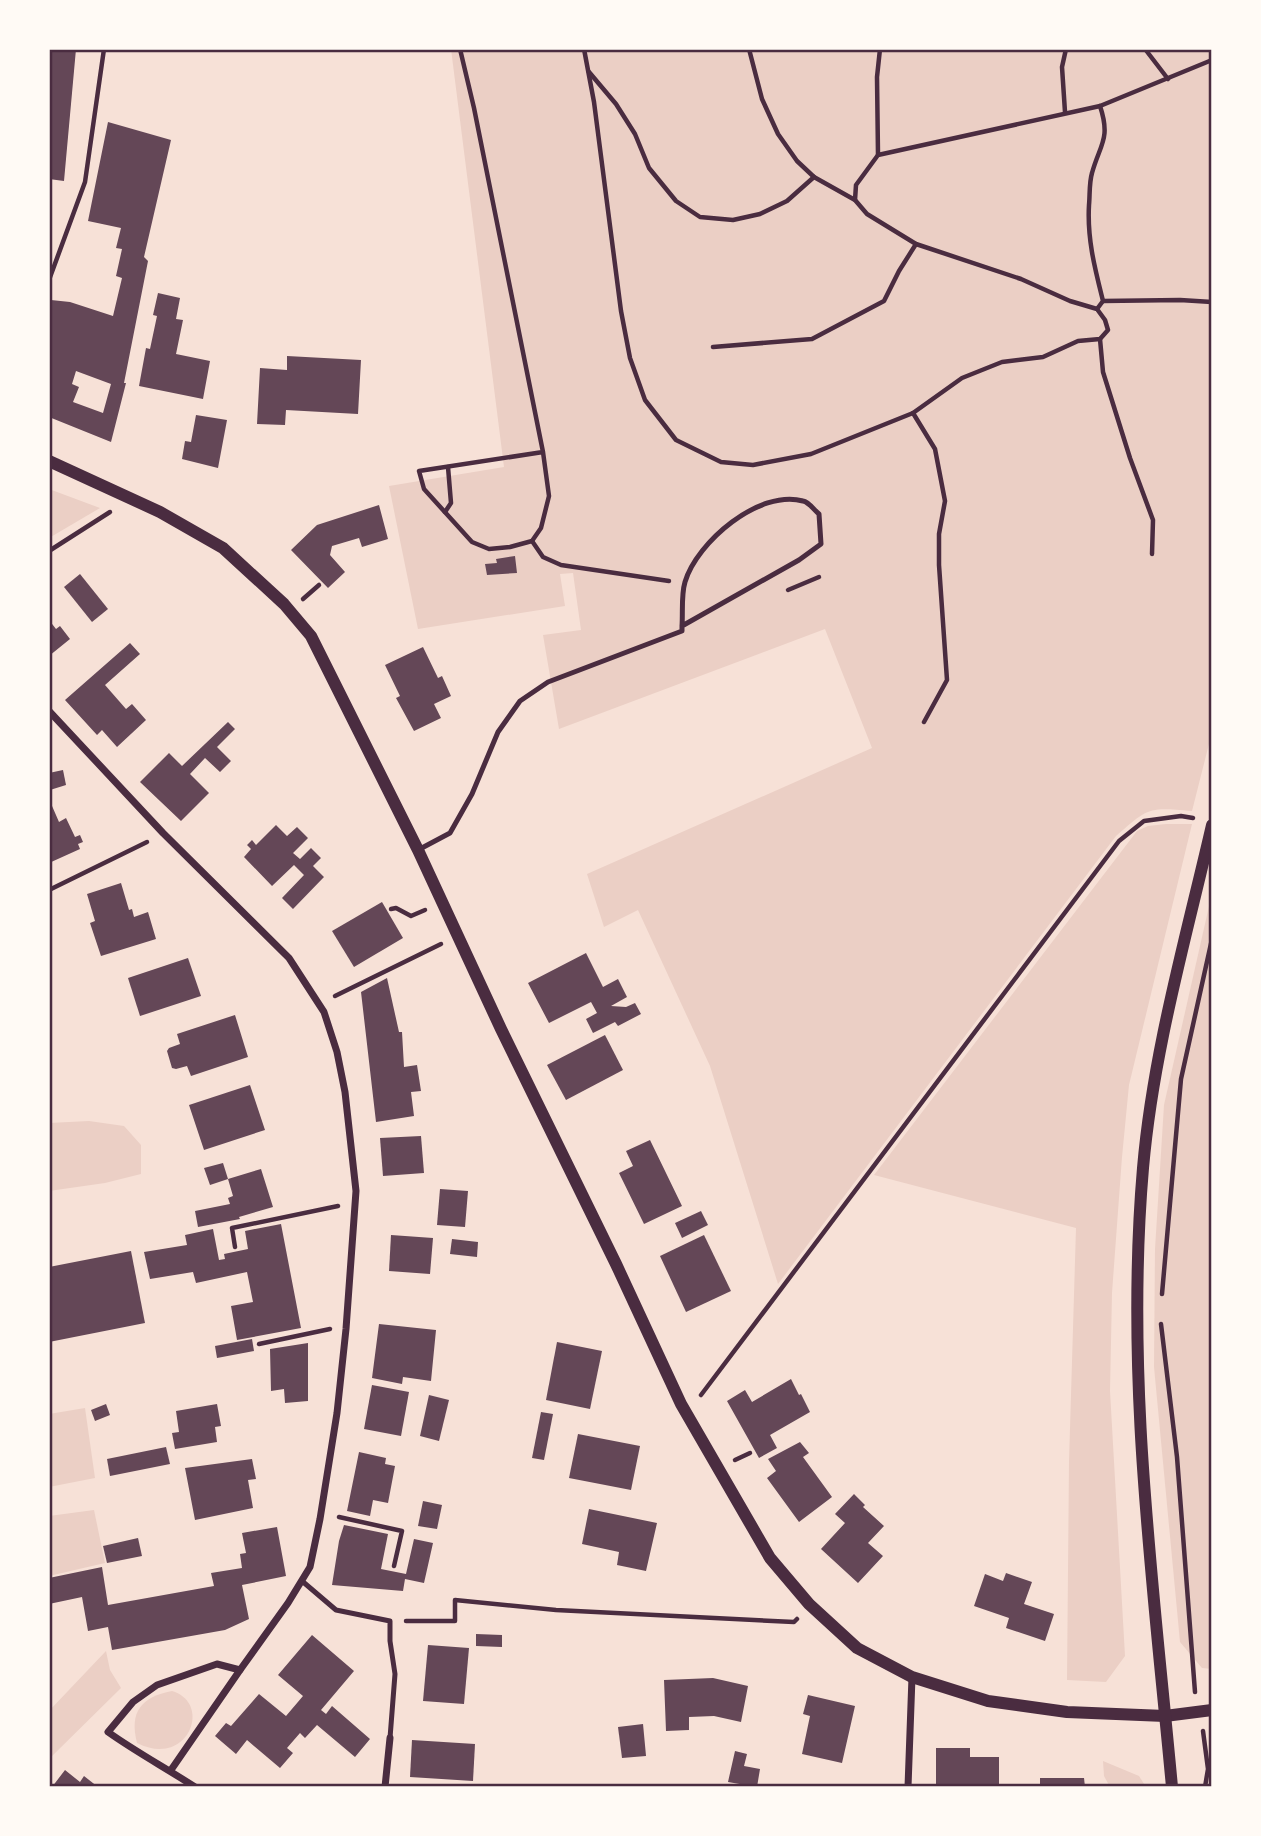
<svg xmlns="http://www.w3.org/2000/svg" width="1261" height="1836" font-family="Cabin,sans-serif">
<rect width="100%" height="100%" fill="#f7e1d7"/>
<g fill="#ebcfc5">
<path d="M 451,49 L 1212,49 L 1212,732 L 1192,811 C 1148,807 1149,807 1116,836 L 778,1284 L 710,1066 L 638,910 L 604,927 L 587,874 L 872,748 L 825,629 L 559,729 L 543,635 L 581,630 L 573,573 L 560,574 L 565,606 L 418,629 L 389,486 L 504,467 Z"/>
<polygon points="49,489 100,508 49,538"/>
<polygon points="1166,824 1192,824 1129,1085 1122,1157 1112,1293 1110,1391 1125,1656 1106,1682 1067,1680 1069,1462 1076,1228 874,1175 1137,831 1148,826"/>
<polygon points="1212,893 1212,1669 1202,1668 1180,1642 1154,1367 1155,1249 1164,1105"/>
<polygon points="89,1121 124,1126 141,1145 141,1174 105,1183 49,1191 49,1123"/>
<polygon points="85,1408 95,1478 49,1487 49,1414"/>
<polygon points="94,1510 105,1563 49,1576 49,1516"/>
<polygon points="106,1651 110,1670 121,1688 49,1759 49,1711"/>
<path d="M 172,1691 C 213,1703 188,1769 137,1743 C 129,1712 141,1697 172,1691 Z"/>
<polygon points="1103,1761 1139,1776 1146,1787 1110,1787 1104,1776"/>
</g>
<g fill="#644757" fill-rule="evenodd">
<polygon points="49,49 76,49 64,181 49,179"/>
<path d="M 108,122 L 171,140 L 144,257 L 148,261 L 124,383 L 126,383 L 111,442 L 49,417 L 51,300 L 70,302 L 113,316 L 122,278 L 116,276 L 122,249 L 116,248 L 121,228 L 88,221 ZM 76,371 L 111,384 L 103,413 L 73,402 L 79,387 L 72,384 Z"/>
<polygon points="158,293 180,298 176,319 183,320 176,354 210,361 203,399 139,386 146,348 150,349 157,316 153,315"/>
<polygon points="287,356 361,360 358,414 286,410 285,425 257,424 260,368 287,370"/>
<polygon points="196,415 227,420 218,468 182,459 185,441 191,442"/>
<polygon points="379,505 388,539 362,547 359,538 332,546 330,555 345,572 328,588 291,550 317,525"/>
<polygon points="515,556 517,573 487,575 485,564 497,563 496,559"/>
<polygon points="80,574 108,609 92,622 64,587"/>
<polygon points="49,620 56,629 60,626 70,639 49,656"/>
<polygon points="130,643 140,654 105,685 126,709 132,704 146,720 117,747 102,730 97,735 65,700"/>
<polygon points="423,647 438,678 442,676 451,696 434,704 441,718 414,731 396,698 400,696 385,665"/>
<polygon points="228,722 235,729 217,747 231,761 220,772 205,758 190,774 209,793 181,821 140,782 169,753 182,766"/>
<polygon points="63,770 66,785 50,790 49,773"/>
<polygon points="49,799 59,822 66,818 75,837 80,835 83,842 78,844 80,849 49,863"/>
<polygon points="276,825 287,836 297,827 308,838 293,853 300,859 311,848 321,858 313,866 324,877 293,909 282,898 304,875 294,865 272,886 244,857 251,849 247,845 252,840 256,845"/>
<polygon points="121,883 129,910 132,909 134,917 148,912 156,939 101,956 90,923 95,921 87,894"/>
<polygon points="382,902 403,938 354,967 332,931"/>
<polygon points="586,953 603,987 618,979 627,997 611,1006 626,1007 635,1003 641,1014 618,1026 615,1022 593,1033 586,1019 597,1013 591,1002 549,1023 528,983"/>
<polygon points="188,958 201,996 140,1016 128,978"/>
<polygon points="387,978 399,1032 402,1032 404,1067 417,1065 421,1091 411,1092 414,1116 376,1122 361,992"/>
<polygon points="235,1015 248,1057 191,1076 187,1066 176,1069 172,1068 167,1051 169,1048 180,1044 177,1034"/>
<polygon points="605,1035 623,1070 566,1100 547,1065"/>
<polygon points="250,1085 265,1130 204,1150 189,1105"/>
<polygon points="421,1136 424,1173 383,1176 380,1138"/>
<polygon points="650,1140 682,1206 644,1224 619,1173 633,1166 626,1151"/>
<polygon points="223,1163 228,1179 261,1169 273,1207 239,1217 240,1219 198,1227 195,1211 230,1204 228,1198 233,1196 228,1179 210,1185 204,1168"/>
<polygon points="440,1189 468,1191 465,1227 437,1225"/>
<polygon points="701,1211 708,1225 682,1238 675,1223"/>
<polygon points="281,1224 301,1328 237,1340 231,1306 253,1302 247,1272 196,1283 193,1272 150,1279 144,1252 187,1245 185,1235 213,1229 219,1260 225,1259 224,1254 248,1249 245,1231"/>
<polygon points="391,1235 433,1238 430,1274 389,1271"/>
<polygon points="704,1235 731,1291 686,1312 660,1256"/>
<polygon points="452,1239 478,1242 477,1257 450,1254"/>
<polygon points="131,1251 145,1323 49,1342 49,1267"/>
<polygon points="379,1324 436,1330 431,1381 403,1377 402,1384 372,1378"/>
<polygon points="252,1339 254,1351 217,1358 215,1346"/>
<polygon points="557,1342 602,1351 590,1409 546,1400"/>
<polygon points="308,1343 308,1401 285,1403 284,1389 271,1391 270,1349"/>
<polygon points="791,1379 799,1395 801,1394 810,1412 770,1435 777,1448 759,1458 727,1401 745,1390 752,1402"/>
<polygon points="372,1385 409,1392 401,1436 364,1429"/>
<polygon points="429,1395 449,1400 439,1441 420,1436"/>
<polygon points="106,1404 110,1415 95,1421 91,1410"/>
<polygon points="217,1404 221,1426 215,1427 217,1442 175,1449 172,1433 179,1432 176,1411"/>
<polygon points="541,1412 553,1414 544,1460 532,1458"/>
<polygon points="578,1434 640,1446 631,1490 569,1478"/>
<polygon points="800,1442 809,1453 803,1457 832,1497 799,1522 767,1478 776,1471 768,1459"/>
<polygon points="166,1447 170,1464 110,1476 107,1459"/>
<polygon points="359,1452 386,1458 385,1464 395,1466 388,1503 373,1500 370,1516 347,1511"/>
<polygon points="252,1459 256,1479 248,1480 253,1508 195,1520 185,1468"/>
<polygon points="854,1494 865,1505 863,1507 884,1526 868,1543 883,1556 858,1583 821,1549 845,1523 835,1514"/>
<polygon points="423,1501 442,1505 437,1529 418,1526"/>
<polygon points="589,1509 657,1523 646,1571 617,1565 619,1552 582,1544"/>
<polygon points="344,1525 388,1534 381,1569 406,1574 414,1539 433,1543 424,1583 405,1579 403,1591 332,1585 339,1541"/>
<polygon points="277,1527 286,1576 242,1585 249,1619 225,1630 112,1650 108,1627 88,1631 82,1597 49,1604 49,1578 102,1567 108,1605 214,1586 211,1573 242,1568 240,1554 246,1553 242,1533"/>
<polygon points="138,1538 142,1556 107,1563 103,1546"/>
<polygon points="1006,1573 1032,1582 1024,1604 1054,1614 1045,1641 1006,1628 1009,1618 974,1606 985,1574 1003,1581"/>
<polygon points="476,1634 502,1635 502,1647 476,1646"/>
<polygon points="312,1635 354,1671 321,1710 326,1714 332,1706 370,1739 355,1757 317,1725 305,1738 300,1733 287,1748 293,1753 280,1768 247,1740 236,1754 215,1736 226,1723 231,1726 259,1694 286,1716 303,1696 278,1675"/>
<polygon points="428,1645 469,1648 464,1704 423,1701"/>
<polygon points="713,1678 748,1686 741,1722 714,1716 689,1717 689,1730 666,1731 664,1680"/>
<polygon points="808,1695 855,1706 842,1763 802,1754 810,1716 803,1714"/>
<polygon points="643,1724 646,1756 622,1758 618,1727"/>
<polygon points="412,1740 475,1744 473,1781 410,1777"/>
<polygon points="936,1748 970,1748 970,1757 999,1757 999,1787 936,1787"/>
<polygon points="735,1751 747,1754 744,1766 760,1769 757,1787 728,1782"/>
<polygon points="65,1770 80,1782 84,1776 98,1787 52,1787"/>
<polygon points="1040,1778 1084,1778 1085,1787 1040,1787"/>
</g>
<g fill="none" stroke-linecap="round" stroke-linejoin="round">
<g stroke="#4a2c40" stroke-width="4.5">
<polyline points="460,49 474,108 543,452 419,471 424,489 472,542 489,549 510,547 532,541 541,528 549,496 543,452"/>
<polyline points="584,49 594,102 621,311 630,358 645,400 676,440 721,462 753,465 811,454 913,413 962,378 1002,362 1043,357 1078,341 1100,339 1108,330 1105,320 1097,309 1070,301 1021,279 916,244 867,214 855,200 814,177 797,161 778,134 762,99 749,49"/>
<polyline points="1145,49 1168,79"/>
<polyline points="589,72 616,104 635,134 649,168 676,201 700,217 733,220 760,214 787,201 814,177"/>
<polyline points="1065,112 1062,67 1066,49"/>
<polyline points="878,155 877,77 880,49"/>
<polyline points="855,200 856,185 878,155 1100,106 1212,60"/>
<polyline points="49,280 85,182 104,49"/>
<polyline points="1103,301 1180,300 1212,302"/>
<path d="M 1097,309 L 1103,301 C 1095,269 1087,239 1089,205 C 1090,195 1089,183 1092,173 C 1100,144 1111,139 1100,106"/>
<polyline points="1100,339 1103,372 1130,458 1153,520 1152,554"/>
<polyline points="713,347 812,339 884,301 899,271 916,244"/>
<polyline points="913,413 935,449 945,501 939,534 939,565 947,680 924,722"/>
<polyline points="445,512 451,503 448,467"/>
<polyline points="532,541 543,557 561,565 669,581"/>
<polyline points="49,551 110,512"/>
<polyline points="788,590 819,577"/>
<polyline points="303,599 319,585"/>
<polyline points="49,890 147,842"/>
<polyline points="391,909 396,908 411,916 425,910"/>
<polyline points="335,996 441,944"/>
<polyline points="235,1247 232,1228 338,1206"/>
<polyline points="1162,1294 1181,1079 1212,939"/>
<polyline points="1161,1324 1177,1457 1195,1692"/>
<polyline points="259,1344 330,1329"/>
<polyline points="701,1395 1119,841 1144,821 1181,816 1193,818"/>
<polyline points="735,1460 750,1453"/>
<polyline points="339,1517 402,1531 394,1566"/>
<polyline points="406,1621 455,1621 455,1600 556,1610 794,1622 797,1619"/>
<polyline points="1203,1731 1208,1769 1205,1787"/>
</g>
<g stroke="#4a2c40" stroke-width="5">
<path d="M 418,850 L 450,833 L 472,794 L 498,732 L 520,701 L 548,682 L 682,631 L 682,626 L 799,560 L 821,544 L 819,514 C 814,510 809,502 803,501 C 759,489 697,542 685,582 C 681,595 683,612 682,626"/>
<polyline points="302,1581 336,1610 390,1621 390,1641 395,1674 390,1738"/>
</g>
<g stroke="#4a2c40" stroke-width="7">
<path d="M 49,711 L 163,833 L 289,958 L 324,1012 L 337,1052 L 345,1092 L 356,1191 L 346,1329 L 337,1413 L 320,1519 L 310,1567 L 288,1603 L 240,1670 L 217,1664 L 157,1685 L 133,1702 L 108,1732 C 136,1752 166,1768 195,1787"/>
<polyline points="171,1770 240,1670"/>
<polyline points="385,1787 390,1738"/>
<polyline points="908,1787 912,1677"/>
</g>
<g stroke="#4a2c40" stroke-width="12">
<polyline points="49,461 160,512 223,548 284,604 311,636 418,850 501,1029 616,1264 681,1404 770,1558 809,1604 857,1648 912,1677 988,1701 1067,1712 1165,1716 1212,1710"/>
<path d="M 1172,1787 C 1153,1581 1125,1376 1143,1168 C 1153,1052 1186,938 1212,825"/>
</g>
</g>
<rect width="1261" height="1836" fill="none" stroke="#fffaf5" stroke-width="102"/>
<rect x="51" y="51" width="1159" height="1734" fill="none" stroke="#4a2c40" stroke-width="2.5"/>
</svg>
